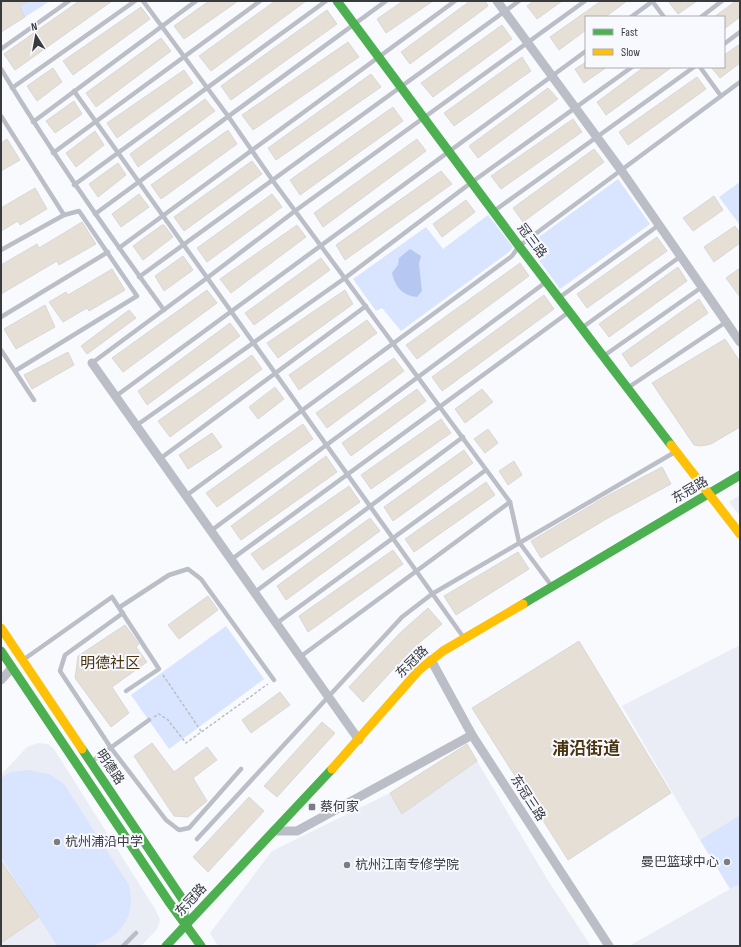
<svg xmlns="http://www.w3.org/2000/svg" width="741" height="947" font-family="'Sofia Sans Condensed','Noto Sans SC',sans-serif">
<rect width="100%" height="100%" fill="#f9fafd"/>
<g fill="#eaedf5">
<polygon points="740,495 740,516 729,502"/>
<polygon points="740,645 740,815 700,840 622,706"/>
<polygon points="38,743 48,744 54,749 155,909 160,920 157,929 141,946 1,946 1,775 27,747"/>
<polygon points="477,761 547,879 591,946 218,946 210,933 272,851 390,793 403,814"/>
<polygon points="740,884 740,946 629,946 730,889"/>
</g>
<g fill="#d9e5fe">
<polygon points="29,1 50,1 25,17 19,6"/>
<polygon points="618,179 650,224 560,289 528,245"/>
<polygon points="740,182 740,225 719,197"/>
<polygon points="488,215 513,247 509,252 401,331 382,308 376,311 353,279 426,227 443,249"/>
<polygon points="226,626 264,679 169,749 131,695"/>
<path d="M 27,770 L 49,774 L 64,784 L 129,885 C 136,914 123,937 94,945 C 83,947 69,946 57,946 L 1,857 L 1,778 L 11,772 Z"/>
<polygon points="740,815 740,884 730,889 700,840"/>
</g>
<path fill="#b6c8f1" d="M 410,249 L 421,256 L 419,264 L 422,291 L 417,297 C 403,296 395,287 392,273 L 398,265 L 399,258 Z"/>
<g fill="#e5dfd5" stroke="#d9d8d8">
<polygon points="4,1 29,1 19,6 25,17 1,32 1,3"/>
<polygon points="79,1 112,1 15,70 4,54"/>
<polygon points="209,1 238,1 184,39 174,26"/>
<polygon points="275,1 306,1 211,71 199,56"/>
<polygon points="403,1 433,1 386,33 377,19"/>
<polygon points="470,1 485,1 488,6 410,64 401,52"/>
<polygon points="534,1 562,1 537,19 527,6"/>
<polygon points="601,1 627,1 605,17 586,17 586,30 559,50 550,37"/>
<polygon points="668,1 697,1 678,14"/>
<polygon points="736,1 740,1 740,17 724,29 724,17 714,17"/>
<polygon points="141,7 150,19 73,75 63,61"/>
<polygon points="327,10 337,24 231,100 221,86"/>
<polygon points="502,25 512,39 433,97 421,83"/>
<polygon points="161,38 171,51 96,107 86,93"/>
<polygon points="348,42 359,57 253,130 242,115"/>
<polygon points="740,44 740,63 720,78 711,67 724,67 724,55"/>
<polygon points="522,57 531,71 454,126 444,113"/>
<polygon points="586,62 586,67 607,67 584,83 575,69"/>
<polygon points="644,67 672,67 606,115 597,102"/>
<polygon points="53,68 62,82 37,101 27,86"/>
<polygon points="184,70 193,83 117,138 107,123"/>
<polygon points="371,74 381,87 276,160 268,148"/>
<polygon points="697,77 706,89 628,145 619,132"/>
<polygon points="548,88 558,99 478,158 469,146"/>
<polygon points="205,99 215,111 138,167 130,154"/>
<polygon points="74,101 82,114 55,133 46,121"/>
<polygon points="393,107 403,121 300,195 290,180"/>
<polygon points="573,119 582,132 501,189 491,176"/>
<polygon points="228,130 237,144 161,199 151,185"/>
<polygon points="95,131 104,145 76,167 66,153"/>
<polygon points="7,139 20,160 1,171 1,143"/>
<polygon points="417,139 426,151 323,227 314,213"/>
<polygon points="594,149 604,162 523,222 513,208"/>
<polygon points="252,161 262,174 184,231 174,217"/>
<polygon points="118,163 126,175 98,197 89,184"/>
<polygon points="441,171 452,184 345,260 336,245"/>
<polygon points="35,188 47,209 20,225 18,221 1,231 1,208"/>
<polygon points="139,194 149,207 121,227 112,214"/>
<polygon points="272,194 282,207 207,262 197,248"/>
<polygon points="714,196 723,210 693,231 683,218"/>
<polygon points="466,200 475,212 442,237 433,224"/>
<polygon points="82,222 96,244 59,265 57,261 1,294 1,265 37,244 39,248"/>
<polygon points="162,225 164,225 173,237 143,260 133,246"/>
<polygon points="297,225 306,237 231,293 220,279"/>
<polygon points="735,226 740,233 740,243 714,262 704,247"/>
<polygon points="657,237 667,251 587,308 577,294"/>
<polygon points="183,256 193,270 164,291 155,276"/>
<polygon points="321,258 330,270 254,325 245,313"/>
<polygon points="520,263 529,276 417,359 406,345"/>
<polygon points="678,267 687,281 609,337 599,324"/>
<polygon points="740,268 740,297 726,278"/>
<polygon points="112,269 125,290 89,311 87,308 63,322 49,302 66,292 68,295"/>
<polygon points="207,290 217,303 123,372 112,358"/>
<polygon points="345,290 353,304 278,358 267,343"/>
<polygon points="544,295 554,309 442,391 432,377"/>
<polygon points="699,299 708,313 631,367 622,354"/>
<polygon points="45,305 55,327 16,349 4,329"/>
<polygon points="129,310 136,318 87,354 81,346"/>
<polygon points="367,320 377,333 299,390 289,375"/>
<polygon points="230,323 240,336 147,405 138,391"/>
<polygon points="725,339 740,362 740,427 711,444 701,446 694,445 652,383"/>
<polygon points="68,352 74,365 32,389 24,375"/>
<polygon points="252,355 262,369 170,437 158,421"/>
<polygon points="394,358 404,371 327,428 316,413"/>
<polygon points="275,387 284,399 258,419 249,407"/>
<polygon points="417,389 426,401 351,456 342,443"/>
<polygon points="482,389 493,402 465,423 455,409"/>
<polygon points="441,419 451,433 371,489 361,475"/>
<polygon points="303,424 313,439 217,507 206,493"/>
<polygon points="488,429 498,443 485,453 474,439"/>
<polygon points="212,433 222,447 188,469 179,455"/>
<polygon points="464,450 473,463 393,521 384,507"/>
<polygon points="326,456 337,472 241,540 231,526"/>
<polygon points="514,461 522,475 508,485 499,471"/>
<polygon points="662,467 671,484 608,518 541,558 531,541 605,497"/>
<polygon points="486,482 495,495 414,552 405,539"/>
<polygon points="349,486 360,502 263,570 251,554"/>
<polygon points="370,518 380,531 286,600 277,586"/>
<polygon points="393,550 403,564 308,632 299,616"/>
<polygon points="518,552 529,569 456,615 444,596"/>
<polygon points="208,596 218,610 179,639 168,625"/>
<polygon points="428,608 442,624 413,648 363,702 349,687 400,633"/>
<polygon points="125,625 139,644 136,647 147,662 112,687 129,713 111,727 75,678 78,656"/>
<polygon points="579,641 671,793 568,860 472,708"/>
<polygon points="280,692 290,705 251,733 242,720"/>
<polygon points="322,722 335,733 277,797 264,786"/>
<polygon points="152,743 174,772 207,747 217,760 193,778 207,801 188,817 174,816 134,756"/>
<polygon points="467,744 477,761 402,814 390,793"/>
<polygon points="249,797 264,811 208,872 193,857"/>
<polygon points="1,861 39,917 1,943"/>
</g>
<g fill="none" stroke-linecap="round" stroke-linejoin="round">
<g stroke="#bcbec3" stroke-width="1.5" stroke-dasharray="3 2" stroke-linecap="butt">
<polyline points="163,675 201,731"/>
<polyline points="154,717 159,714 168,720 186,743 268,684"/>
</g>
<g stroke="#bbbec6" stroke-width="4.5">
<polyline points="143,1 228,116 273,181 510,502 519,542 551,585"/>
<polyline points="652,1 664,17"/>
<polyline points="631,17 653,1"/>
<polyline points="701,17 722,1"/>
<polyline points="724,44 740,32"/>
<polyline points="1,49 69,1"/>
<polyline points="700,67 721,96"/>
<path d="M 1,69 C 51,152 107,232 164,310"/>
<polyline points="12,88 135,1"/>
<polyline points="74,91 464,638"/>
<polyline points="1,116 64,215 79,211 137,296 15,371"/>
<polyline points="33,122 196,1"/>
<polyline points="53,153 260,1"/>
<polyline points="74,185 326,1"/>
<polyline points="494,211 694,67"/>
<polyline points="95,214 386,1"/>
<polyline points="119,248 455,1"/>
<polyline points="1,250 64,215"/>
<polyline points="139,277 519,1"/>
<polyline points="560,297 659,225"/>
<polyline points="1,317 108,252"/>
<polyline points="583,327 681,256"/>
<polyline points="1,350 34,400"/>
<polyline points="605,355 702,287"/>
<polyline points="92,363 207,278 295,211 585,1"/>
<polyline points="629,387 726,322"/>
<polyline points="116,396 586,51"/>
<polyline points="137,425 345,278 472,182 632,67"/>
<polyline points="161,458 366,306"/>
<polyline points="187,495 512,256 519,246 740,82"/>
<polyline points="212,530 546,282"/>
<polyline points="232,559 569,312"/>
<polyline points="255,592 463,437"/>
<polyline points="120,607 169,575 188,569 201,579 274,680"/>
<polyline points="123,613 65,655 60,671 111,748 166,820 179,830 189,828 241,769"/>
<polyline points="277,623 486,470"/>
<polyline points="300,657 510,502"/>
<polyline points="23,660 112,597 159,669 126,691"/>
<polyline points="91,762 149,720"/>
<polyline points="197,839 402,617 432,594 675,452"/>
<polyline points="123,946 136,933"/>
</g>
<g stroke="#bbbec6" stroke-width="9">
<polyline points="497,1 621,170 740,342"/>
<polyline points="92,363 359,740"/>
<polyline points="431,660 472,735 609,946"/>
<polyline points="1,680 12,668"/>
<polyline points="274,831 297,831 472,735"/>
</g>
<g stroke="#4caf50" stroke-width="9">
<polyline points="337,1 519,246 671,445"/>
<polyline points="523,604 740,475"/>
<polyline points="1,651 169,902 201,946"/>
<polyline points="82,749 183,900 185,924"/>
<polyline points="166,946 332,769"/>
</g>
<g stroke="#ffc107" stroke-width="9">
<polyline points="671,445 740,534"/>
<polyline points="1,628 82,749"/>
<polyline points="332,769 419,670 443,651 523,604"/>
</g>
</g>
<g fill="#7c7d81" stroke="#f7f9ff" stroke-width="1.5">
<rect x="308" y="803" width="8" height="8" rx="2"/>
<circle cx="57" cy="842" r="4"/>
<circle cx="727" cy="862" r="4"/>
<circle cx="347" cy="865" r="4"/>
</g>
<g text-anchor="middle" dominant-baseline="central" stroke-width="4" stroke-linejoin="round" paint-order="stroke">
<g font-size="13" fill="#393a3e" stroke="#f7f9ff">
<text transform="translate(532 241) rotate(53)">冠三路</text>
<text transform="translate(690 490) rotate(-30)">东冠路</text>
<text transform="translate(412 662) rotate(-44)">东冠路</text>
<text transform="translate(110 767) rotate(56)">明德路</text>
<text transform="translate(528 798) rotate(57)">东冠三路</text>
<text transform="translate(191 900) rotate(-47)">东冠路</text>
</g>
<g font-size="13" fill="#393a3e" stroke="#f7f9ff" text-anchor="start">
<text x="320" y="807">蔡何家</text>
<text x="65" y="842">杭州浦沿中学</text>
<text x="719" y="862" text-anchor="end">曼巴篮球中心</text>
<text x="355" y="865">杭州江南专修学院</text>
</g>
<g font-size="15" fill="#49340e" stroke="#f7f9ff">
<text x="110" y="663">明德社区</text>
</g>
<g font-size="17" font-weight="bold" fill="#49340e" stroke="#f7f9ff">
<text x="586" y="749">浦沿街道</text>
</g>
</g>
<rect width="741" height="947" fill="none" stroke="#393a3e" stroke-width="4"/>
<rect x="585" y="16" width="140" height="52" fill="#f7f9ff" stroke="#abadb2"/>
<rect x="593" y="29" width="20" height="6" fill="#4caf50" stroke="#abadb2"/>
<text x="621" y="36" font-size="12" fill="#393a3e">Fast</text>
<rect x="593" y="49" width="20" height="6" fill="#ffc107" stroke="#abadb2"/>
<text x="621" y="56" font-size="12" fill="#393a3e">Slow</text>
<g transform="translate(36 36) rotate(349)" stroke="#f7f9ff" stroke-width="3" paint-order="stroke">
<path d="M0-3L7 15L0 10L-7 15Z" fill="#393a3e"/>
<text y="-6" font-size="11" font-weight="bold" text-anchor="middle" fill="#393a3e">N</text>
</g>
</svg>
